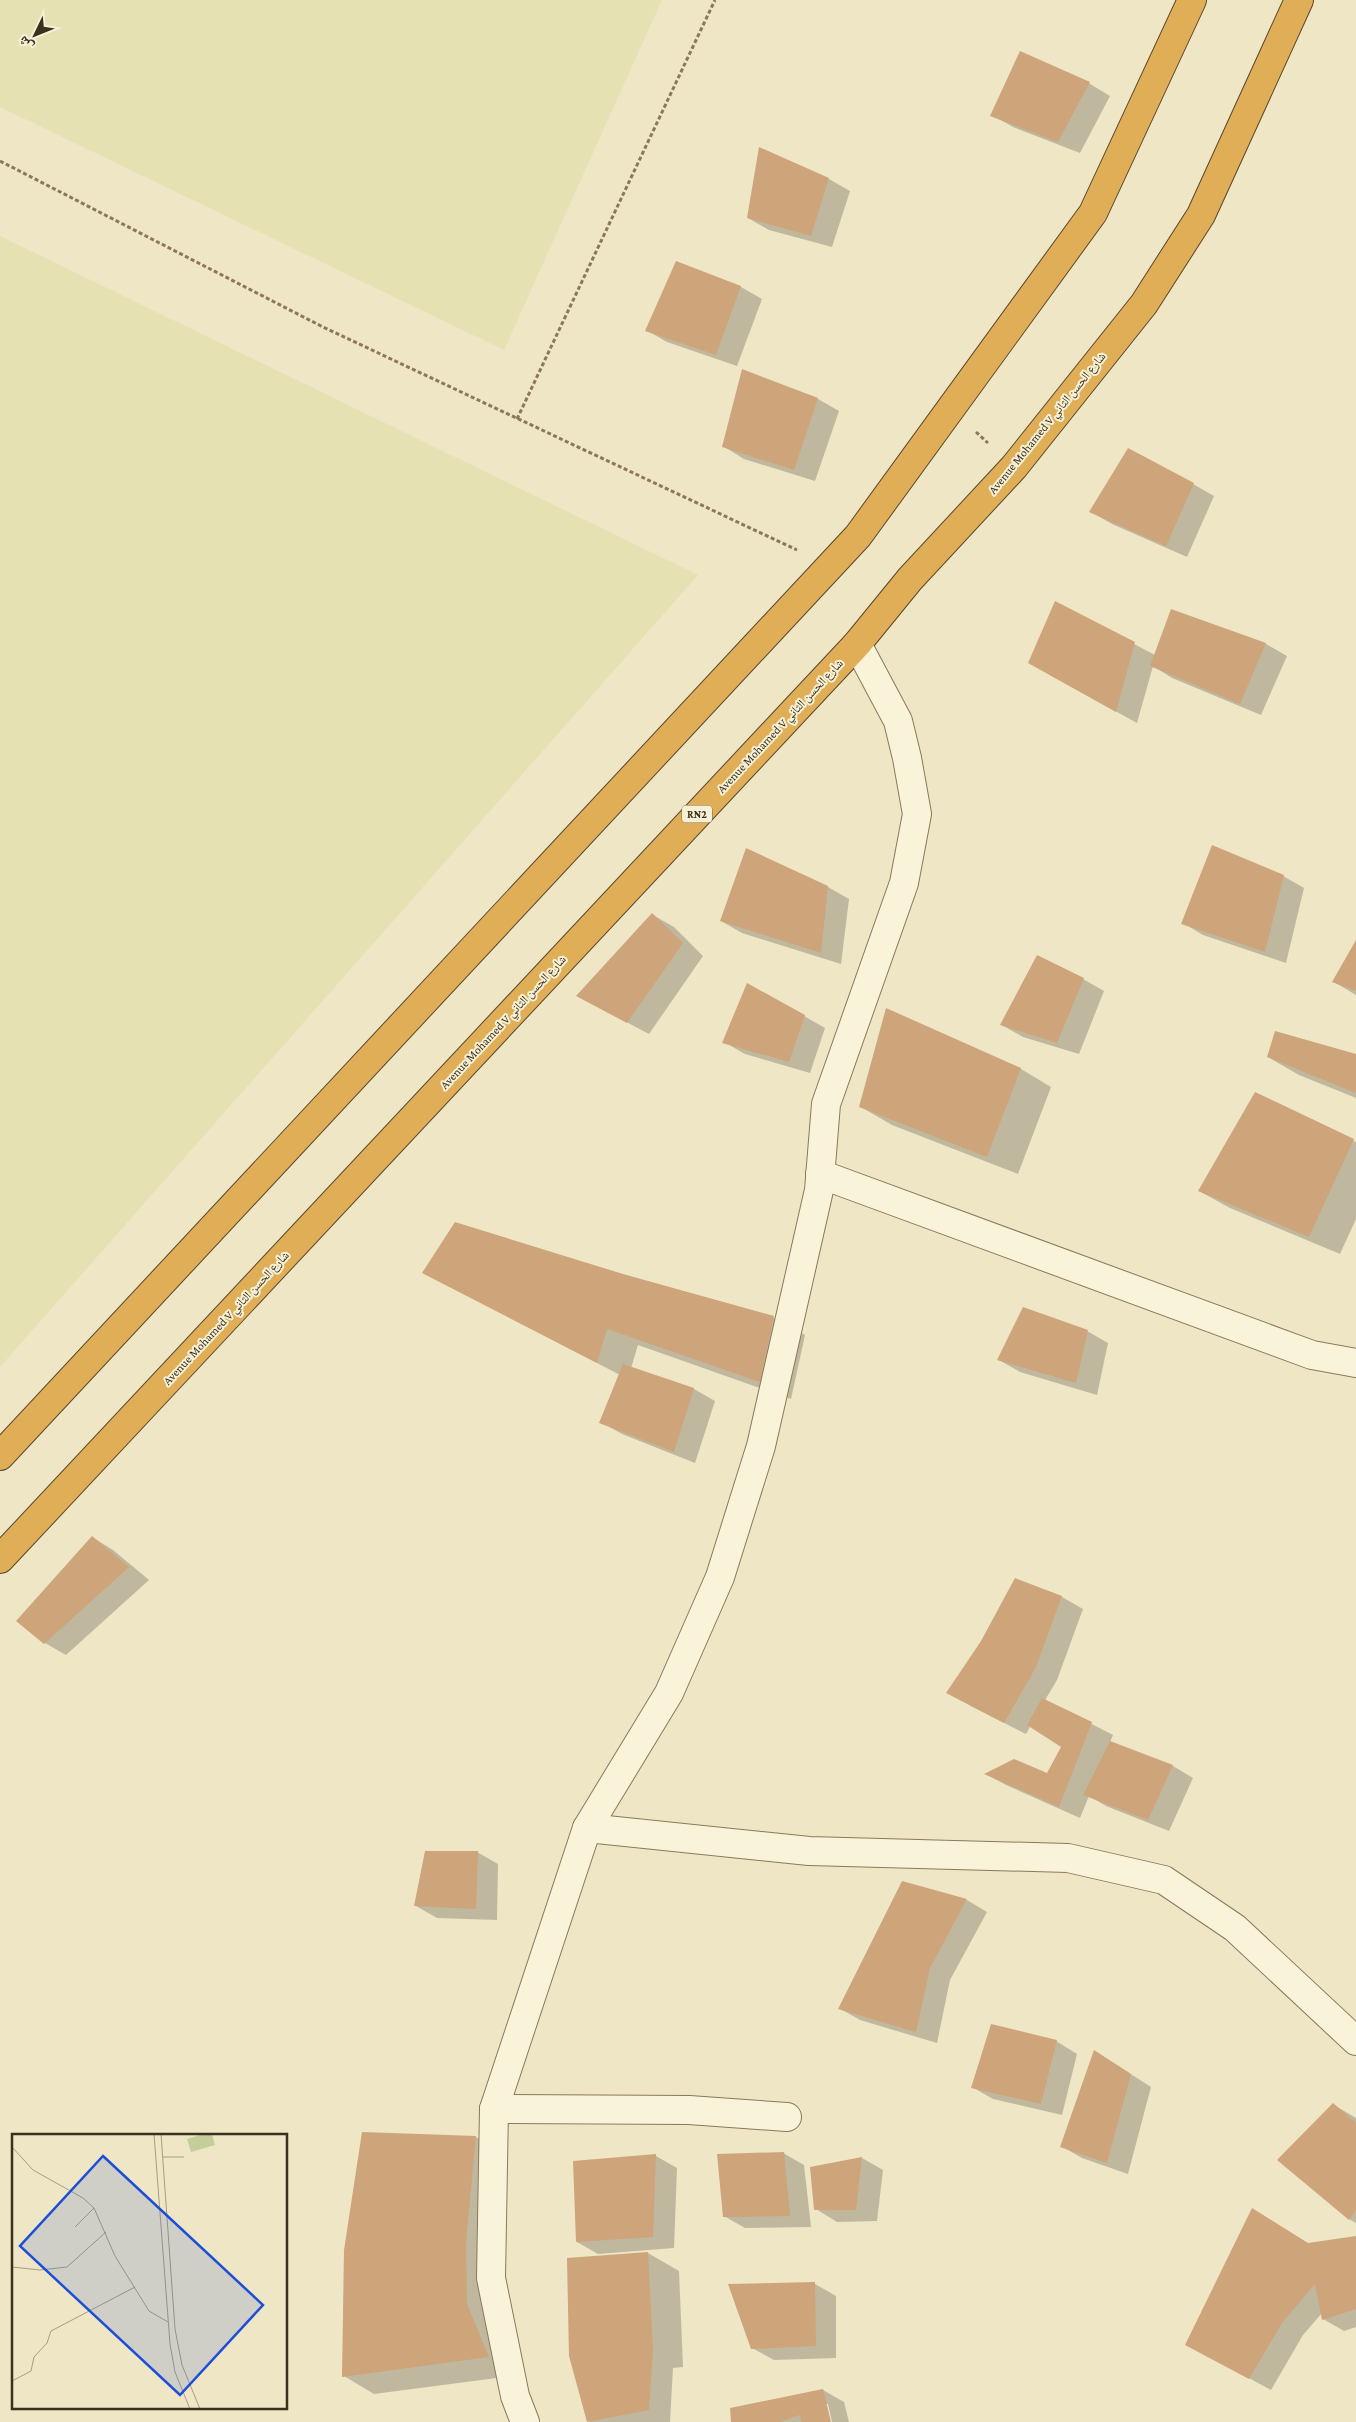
<svg xmlns="http://www.w3.org/2000/svg" width="1356" height="2422" font-family="'Crimson Pro','Noto Naskh Arabic',serif">
<rect width="100%" height="100%" fill="#efe6c6"/>
<g fill="#e5e1b3">
<polygon points="0,0 662,0 504,350 0,107"/>
<polygon points="0,236 698,575 0,1367"/>
</g>
<g fill="#0003">
<polygon points="1021,53 1090,84 1110,96 1080,153 1013,127 992,115"/>
<polygon points="829,179 850,191 832,247 769,230 748,218"/>
<polygon points="676,263 741,287 762,299 737,366 667,342 646,330"/>
<polygon points="743,370 818,399 839,411 815,481 744,459 723,446"/>
<polygon points="1193,484 1214,496 1187,557 1112,524 1091,512"/>
<polygon points="1056,603 1155,655 1172,610 1266,644 1287,656 1261,715 1172,678 1153,666 1137,723 1050,675"/>
<polygon points="1283,876 1304,888 1286,963 1203,935 1183,923"/>
<polygon points="828,887 849,899 841,964 742,933 721,921"/>
<polygon points="653,915 674,927 703,956 649,1034 598,1007"/>
<polygon points="1356,943 1356,995 1334,982"/>
<polygon points="1083,979 1104,991 1079,1054 1023,1037 1002,1025"/>
<polygon points="887,1010 1021,1069 1051,1087 1018,1174 892,1125 861,1107"/>
<polygon points="804,1016 825,1028 810,1073 745,1054 724,1042"/>
<polygon points="1356,1055 1356,1098 1299,1075 1268,1057"/>
<polygon points="1256,1094 1356,1142 1356,1219 1340,1254 1230,1208 1199,1191"/>
<polygon points="424,1273 622,1275 774,1318 805,1335 791,1399 638,1345 631,1368 694,1389 715,1401 695,1463 622,1434 601,1422 620,1375"/>
<polygon points="1087,1331 1108,1343 1097,1395 1020,1372 999,1360"/>
<polygon points="92,1537 113,1550 149,1580 66,1655 45,1643"/>
<polygon points="1015,1580 1062,1597 1083,1609 1057,1680 1045,1700 1113,1735 1110,1742 1173,1766 1193,1778 1169,1831 1106,1806 1089,1796 1080,1818 1006,1785 986,1774 1048,1775 1062,1747 1031,1725 1026,1734 969,1705 982,1642"/>
<polygon points="477,1852 498,1864 497,1920 437,1918 416,1906"/>
<polygon points="967,1900 987,1912 950,1980 937,2043 860,2020 839,2008"/>
<polygon points="1056,2041 1077,2054 1062,2115 993,2099 972,2087"/>
<polygon points="1115,2064 1151,2087 1128,2174 1082,2158 1061,2146"/>
<polygon points="1334,2105 1356,2118 1356,2223 1349,2219"/>
<polygon points="476,2137 507,2155 497,2322 519,2375 374,2394 344,2376"/>
<polygon points="783,2153 804,2165 811,2227 745,2228 724,2216"/>
<polygon points="656,2156 677,2168 674,2248 598,2254 577,2242"/>
<polygon points="862,2158 883,2170 877,2221 837,2222 816,2209 812,2168"/>
<polygon points="1356,2237 1356,2327 1344,2331 1323,2319 1322,2313 1303,2335 1271,2390 1208,2356 1312,2248"/>
<polygon points="648,2253 679,2271 683,2367 673,2368 670,2422 589,2422"/>
<polygon points="815,2284 836,2296 836,2358 774,2360 752,2348"/>
<polygon points="823,2390 844,2402 849,2422 832,2422 828,2404 825,2404 830,2422 732,2422"/>
</g>
<g fill="#cea47b">
<polygon points="1020,51 1090,82 1058,142 990,116"/>
<polygon points="759,147 829,178 811,236 747,218"/>
<polygon points="676,261 741,286 716,355 645,331"/>
<polygon points="742,369 818,398 794,470 722,447"/>
<polygon points="1128,448 1194,483 1166,546 1089,512"/>
<polygon points="1055,601 1135,642 1116,712 1028,663"/>
<polygon points="1171,609 1266,643 1240,704 1150,666"/>
<polygon points="1212,845 1284,875 1265,952 1181,924"/>
<polygon points="746,848 828,886 821,953 720,921"/>
<polygon points="652,913 683,943 627,1023 576,996"/>
<polygon points="1356,940 1356,991 1332,982"/>
<polygon points="1037,955 1084,978 1057,1043 1000,1025"/>
<polygon points="747,983 805,1015 789,1062 722,1043"/>
<polygon points="886,1008 1021,1068 987,1157 859,1107"/>
<polygon points="1275,1031 1356,1054 1356,1093 1267,1057"/>
<polygon points="1255,1092 1354,1139 1309,1237 1198,1191"/>
<polygon points="455,1222 623,1274 774,1316 760,1382 607,1329 597,1363 422,1273"/>
<polygon points="1023,1307 1088,1330 1076,1383 997,1360"/>
<polygon points="623,1364 694,1388 674,1452 599,1423"/>
<polygon points="92,1536 129,1567 44,1644 16,1621"/>
<polygon points="1015,1578 1062,1596 1036,1667 1004,1723 946,1693 981,1641"/>
<polygon points="1042,1698 1092,1722 1059,1807 984,1774 1014,1759 1047,1773 1061,1747 1027,1725"/>
<polygon points="1110,1741 1173,1765 1148,1820 1083,1795"/>
<polygon points="425,1851 478,1851 476,1909 414,1906"/>
<polygon points="902,1881 967,1899 930,1968 916,2032 838,2009"/>
<polygon points="991,2024 1057,2040 1041,2104 971,2088"/>
<polygon points="1094,2050 1131,2074 1107,2163 1060,2147"/>
<polygon points="1333,2103 1356,2123 1356,2210 1349,2220 1277,2160"/>
<polygon points="362,2132 476,2136 466,2242 467,2304 489,2357 342,2377 344,2250"/>
<polygon points="784,2152 790,2216 723,2217 717,2154"/>
<polygon points="656,2154 653,2237 576,2242 573,2161"/>
<polygon points="862,2157 856,2210 814,2210 810,2167"/>
<polygon points="1252,2208 1308,2243 1356,2236 1356,2309 1322,2320 1315,2284 1282,2323 1249,2379 1185,2345"/>
<polygon points="648,2252 653,2350 649,2410 587,2422 569,2356 567,2258"/>
<polygon points="815,2282 816,2346 751,2349 728,2284"/>
<polygon points="823,2389 831,2422 801,2422 800,2415 780,2422 731,2422 730,2408"/>
</g>
<g fill="none" stroke-linecap="round" stroke-linejoin="round">
<g stroke="#8b785b" stroke-width="30">
<g id="street">
<polyline points="820,1174 1312,1355 1356,1363"/>
<polyline points="587,1828 809,1851 1068,1858 1164,1880 1235,1928 1356,2041"/>
<polyline points="494,2109 689,2110 787,2117"/>
<polyline points="525,2422 515,2396 491,2278 494,2109 587,1828 669,1693 720,1577 761,1446 819,1190 826,1104 904,883 917,814 907,758 898,721 857,644"/>
</g>
</g>
<g stroke="#59462f" stroke-width="30">
<g id="highway">
<polyline points="0,1456 858,536 1093,213 1192,0"/>
<polyline points="0,1559 857,644 910,579 1014,467 1144,304 1201,215 1299,0"/>
</g>
</g>
<g stroke="#8b785b" stroke-width="3" stroke-dasharray="4 2.5" stroke-linecap="butt">
<polyline points="0,161 323,327 797,550"/>
<polyline points="517,419 715,0"/>
<polyline points="976,432 988,443"/>
</g>
<use href="#street" stroke="#f9f3d9" stroke-width="28"/>
<use href="#highway" stroke="#dfae56" stroke-width="28"/>
</g>
<g text-anchor="middle" dominant-baseline="central" stroke-width="4" stroke-linejoin="round" paint-order="stroke">
<rect fill="#f6f0d5" stroke="#736956" stroke-width="1" x="682" y="805.5" width="30" height="17" rx="4"/>
<g font-size="11" font-weight="bold" fill="#3b2f1f">
<text x="697" y="814">RN2</text>
</g>
<g font-size="12" fill="#3b2f1f" stroke="#f6f0d5">
<text transform="translate(1047 423) rotate(-51)">Avenue Mohamed V شارع الحسن الثاني</text>
<text transform="translate(780 726) rotate(-47)">Avenue Mohamed V شارع الحسن الثاني</text>
<text transform="translate(503 1022) rotate(-47)">Avenue Mohamed V شارع الحسن الثاني</text>
<text transform="translate(226 1318) rotate(-47)">Avenue Mohamed V شارع الحسن الثاني</text>
</g>
</g>
<g transform="translate(12 2134)">
<rect width="275" height="275" fill="#efe6c6"/>
<path d="M 191,0 L 200,0 L 203,11 L 179,18 L 175,5 Z" fill="#c3ce99"/>
<path fill="none" stroke="#a79d83" stroke-width="1" d="M 142,0 L 158,210 L 163,238 L 178,275M 149,0 L 163,195 L 170,231 L 188,275M 0,13 L 21,36 L 71,64 L 82,74 L 103,122 L 137,177 L 156,188M 151,23 L 172,23M 63,93 L 82,74M 0,133 L 28,136 L 55,133 L 94,98M 0,247 L 19,237 L 22,223 L 35,209 L 39,197 L 123,153"/>
<path fill="#1d4ed8" fill-opacity="0.15" stroke="#1d4ed8" stroke-width="2.5" d="M 91,22 L 251,171 L 168,261 L 8,112 Z"/>
<rect width="275" height="275" fill="none" stroke="#3b2f1f" stroke-width="2.5"/>
</g>
<g transform="translate(35 35) rotate(227)" stroke="#f6f0d5" stroke-width="4" paint-order="stroke">
<path d="M0-4L9 19L0 12L-9 19Z" fill="#3b2f1f"/>
<text y="-8" font-size="14" font-weight="bold" text-anchor="middle" fill="#3b2f1f">ش</text>
</g>
</svg>
